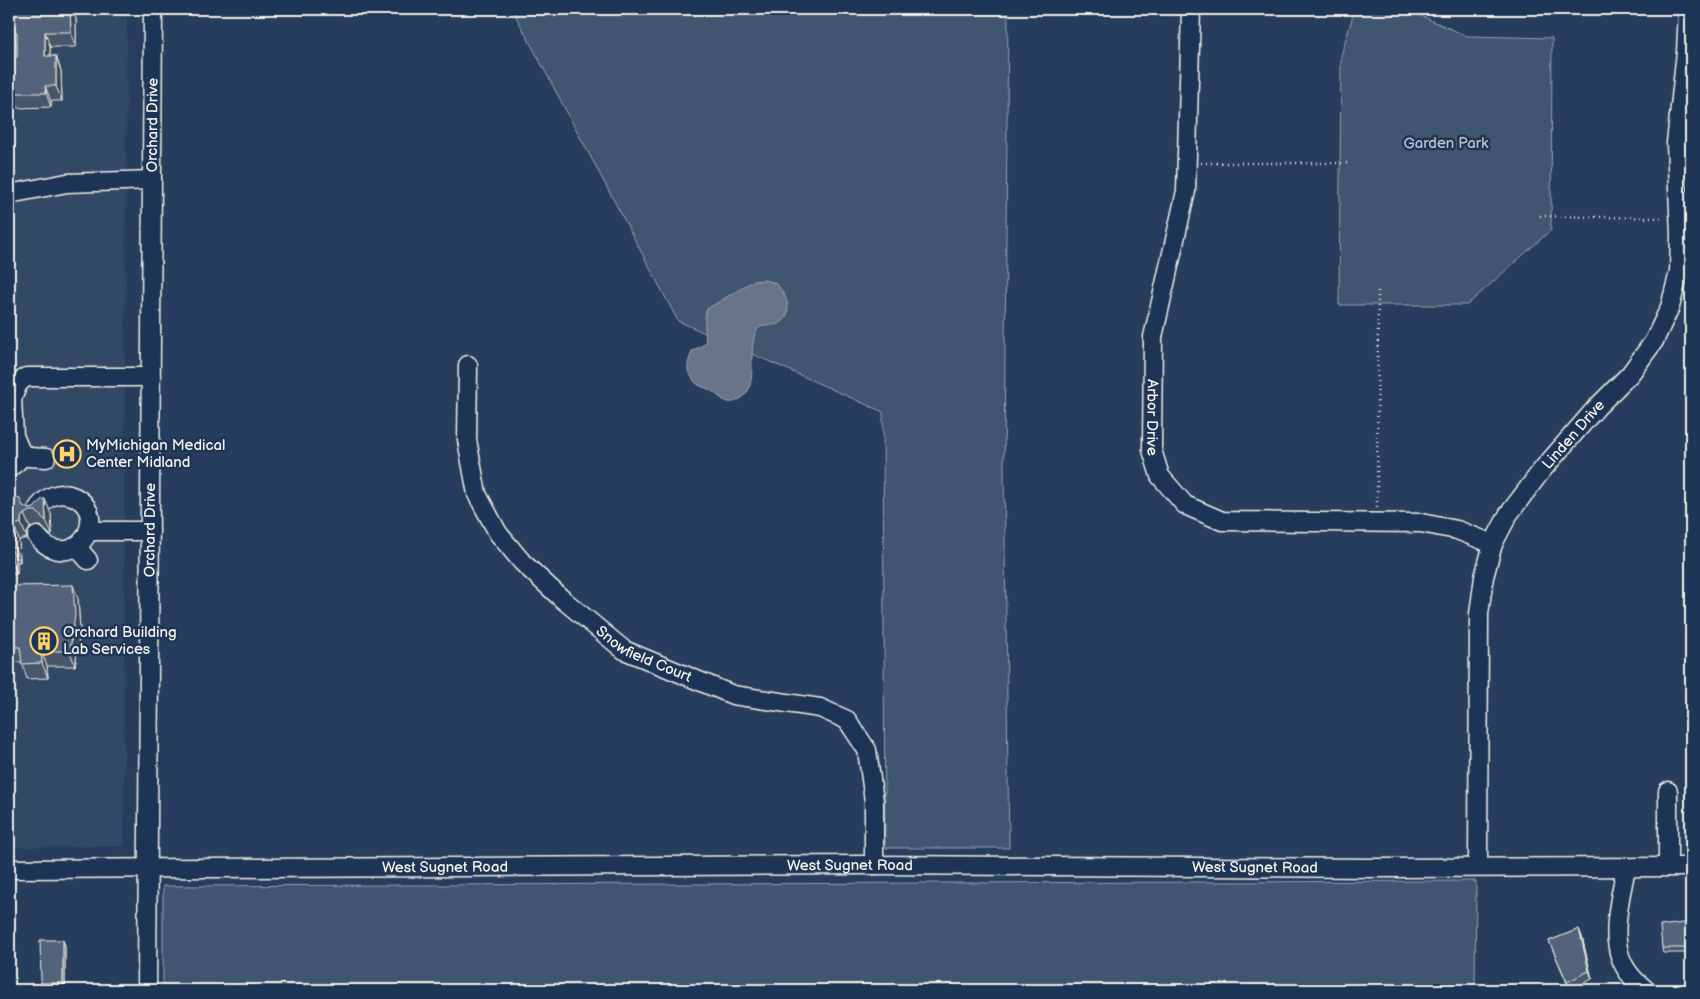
<svg xmlns="http://www.w3.org/2000/svg" width="1700" height="999" font-family="'Balsamiq Sans',sans-serif">
<rect width="100%" height="100%" fill="#263d5d"/>
<filter id="ink" filterUnits="userSpaceOnUse"><feTurbulence type="fractalNoise" baseFrequency=".02" numOctaves="2"/><feDisplacementMap in="SourceGraphic" scale="10" xChannelSelector="R" yChannelSelector="G"/><feConvolveMatrix kernelMatrix="1 2 1 2 8 2 1 2 1" color-interpolation-filters="sRGB"/></filter>
<g filter="url(#ink)">
<polygon fill="#334966" points="9,9 127,9 124,531 124,846 9,847"/>
<g fill="#40546f" stroke="#9aa2ac">
<polygon points="512,9 1008,9 1004,467 1009,848 885,848 883,412 678,321"/>
<polygon points="1355,9 1405,9 1467,36 1552,38 1551,230 1467,305 1339,305 1341,55"/>
<polygon points="1476,881 1475,990 163,990 163,886"/>
</g>
<path fill="#677588" stroke="#9fa7ae" d="M 764,280 C 767,281 771,281 775,283 C 784,290 794,311 783,321 C 772,331 759,317 754,338 C 749,356 757,386 743,397 C 739,400 734,403 729,402 C 722,401 716,393 710,390 C 705,387 700,387 696,383 C 693,380 690,374 688,370 C 687,364 690,357 692,351 L 705,344 C 707,331 702,320 707,309 L 753,281 Z"/>
<g fill="none" stroke-linecap="round" stroke-linejoin="round">
<g stroke="#f4f1e8" stroke-width="21">
<g id="minor">
<path id="s1" d="M 1191,9 L 1186,191 L 1153,337 L 1152,450 L 1160,476 L 1185,505 L 1222,521 L 1421,523 L 1457,530 L 1493,544"/>
<polyline points="9,194 67,183 152,180"/>
<path id="s2" d="M 468,365 L 467,440 L 477,494 L 498,533 L 522,562 L 561,598 L 624,650 L 733,695 L 820,708 L 847,720 L 867,750 L 874,801 L 874,865"/>
<polyline points="46,458 28,457 20,450 14,436 12,399 18,384 26,377 151,377"/>
<polyline points="9,468 17,462 25,454"/>
<path d="M 35,513 C 55,475 103,501 87,534 C 83,542 76,548 67,550 C 54,552 45,546 37,536"/>
<polyline points="89,531 150,531"/>
<polyline points="76,546 88,560"/>
<path id="s3" d="M 1478,867 L 1479,614 L 1484,577 L 1493,544 L 1508,515 L 1542,470 L 1597,407 L 1630,374 L 1654,341 L 1670,307 L 1679,272 L 1680,234 L 1676,143 L 1686,52 L 1688,9"/>
<path d="M 1626,867 C 1620,902 1605,947 1632,977 C 1636,982 1642,986 1646,990"/>
<polyline points="1668,867 1668,791"/>
<path id="s4" d="M 9,869 L 874,865 L 1379,868 L 1691,867"/>
<path id="s5" d="M 147,990 L 153,9"/>
</g>
</g>
<g stroke="#f4f1e8" stroke-width="2.5" stroke-dasharray="1 4" stroke-linecap="butt">
<polyline points="1201,163 1348,163"/>
<polyline points="1540,216 1663,218"/>
<polyline points="1377,507 1378,291"/>
</g>
<use href="#minor" stroke="#1d3557" stroke-width="18"/>
</g>
<g fill="#47566a" stroke="#f4f1e8">
<polygon points="12,9 72,9 76,19 76,47 50,47 50,56 56,56 61,71 62,101 51,101 51,107 18,108 13,93 17,57 17,46 12,33"/>
<polygon points="9,497 23,506 29,509 51,514 52,534 50,535 41,526 36,526 30,528 27,533 27,538 19,540 20,562 17,562 17,574 12,574 11,586 78,599 80,630 75,666 47,666 48,678 27,679 22,662 9,662"/>
<polygon points="1691,743 1691,784 1689,784 1686,773"/>
<polygon points="1691,922 1691,953 1663,953 1662,948"/>
<polygon points="1579,929 1582,937 1592,979 1570,990 1549,941"/>
<polygon points="65,945 65,988 43,988 41,983"/>
</g>
<g fill="#394656" stroke="#f4f1e8">
<polygon points="70,9 72,9 76,19 76,47 71,32"/>
<polygon points="45,32 50,47 50,71 45,56"/>
<polygon points="56,56 61,71 62,101 56,86"/>
<polygon points="45,86 51,101 51,107 46,93"/>
<polygon points="45,499 51,514 52,534 46,520"/>
<polygon points="24,514 30,528 27,533 27,538 21,523 21,518"/>
<polygon points="14,525 19,540 20,562 14,547"/>
<polygon points="11,548 17,562 17,574 12,559"/>
<polygon points="9,565 12,574 11,601 9,596"/>
<polygon points="73,585 78,599 80,630 75,666 70,651"/>
<polygon points="41,651 47,666 48,678 42,663"/>
<polygon points="1579,929 1582,937 1592,979 1589,971"/>
<polygon points="63,940 65,945 65,988 63,983"/>
</g>
<g fill="#52647b" stroke="#f4f1e8">
<polygon points="12,9 70,9 71,32 45,32 45,56 56,56 56,86 45,86 46,93 13,93 13,57 17,57 17,32 12,33"/>
<polygon points="9,497 19,498 23,506 29,509 34,508 42,499 45,499 46,520 45,520 36,511 30,511 24,514 21,518 21,523 14,525 14,547 11,548 12,559 9,559"/>
<polygon points="73,585 75,615 70,651 41,651 42,663 22,664 20,647 9,647 9,586"/>
<rect x="1686" y="743" width="5" height="30"/>
<polygon points="1691,922 1691,948 1662,948 1660,926"/>
<polygon points="1579,929 1589,971 1567,982 1549,941"/>
<polygon points="40,940 63,940 63,983 41,983"/>
</g>
</g>
<defs>
<g id="hospital-ring" transform="scale(1.4375)"><circle r="9.5" fill="#1d3557" stroke="#ffd166" stroke-width="1.5"/><path d="M-5-5h3v3.5h4V-5h3V5h-3V1.5h-4V5h-3Z" fill="#ffd166"/></g>
<g id="building-ring" transform="scale(1.4375)"><circle r="9.5" fill="#1d3557" stroke="#ffd166" stroke-width="1.5"/><path d="M-4-6H4V6H1V3H-1V6H-4ZM-2.5-4.3h1.7v1.8h-1.7ZM.8-4.3h1.7v1.8H.8ZM-2.5-1h1.7V.8h-1.7ZM.8-1h1.7V.8H.8Z" fill="#ffd166"/></g>
</defs>
<g fill-rule="evenodd">
<use href="#hospital-ring" x="67" y="454"/>
<use href="#building-ring" x="44" y="641"/>
</g>
<g text-anchor="middle" dominant-baseline="central" stroke-width="5" stroke-linejoin="round" paint-order="stroke">
<g font-size="15" fill="#f4f1e8" stroke="#1d3557">
<text stroke="none"><textPath href="#s5" startOffset="865">Orchard Drive</textPath></text>
<text stroke="none"><textPath href="#s1" startOffset="412">Arbor Drive</textPath></text>
<text stroke="none"><textPath href="#s3" startOffset="461">Linden Drive</textPath></text>
<text stroke="none"><textPath href="#s5" startOffset="460">Orchard Drive</textPath></text>
<text stroke="none"><textPath href="#s2" startOffset="366">Snowfield Court</textPath></text>
<text stroke="none"><textPath href="#s4" startOffset="841">West Sugnet Road</textPath></text>
<text stroke="none"><textPath href="#s4" startOffset="436">West Sugnet Road</textPath></text>
<text stroke="none"><textPath href="#s4" startOffset="1246">West Sugnet Road</textPath></text>
</g>
<g font-size="15" fill="#bec2c4" stroke="#1d3557">
<text x="1446" y="143">Garden Park</text>
</g>
<g font-size="15" fill="#f4f1e8" stroke="#1d3557" text-anchor="start">
<text x="86" y="445">MyMichigan Medical<tspan x="86" dy="17">Center Midland</tspan></text>
<text x="63" y="632">Orchard Building<tspan x="63" dy="17">Lab Services</tspan></text>
</g>
</g>
<rect width="1700" height="999" fill="none" stroke="#1d3557" stroke-width="30"/>
<rect x="15" y="15" width="1670" height="969" fill="none" stroke="#f4f1e8" stroke-width="2" filter="url(#ink)"/>
</svg>
